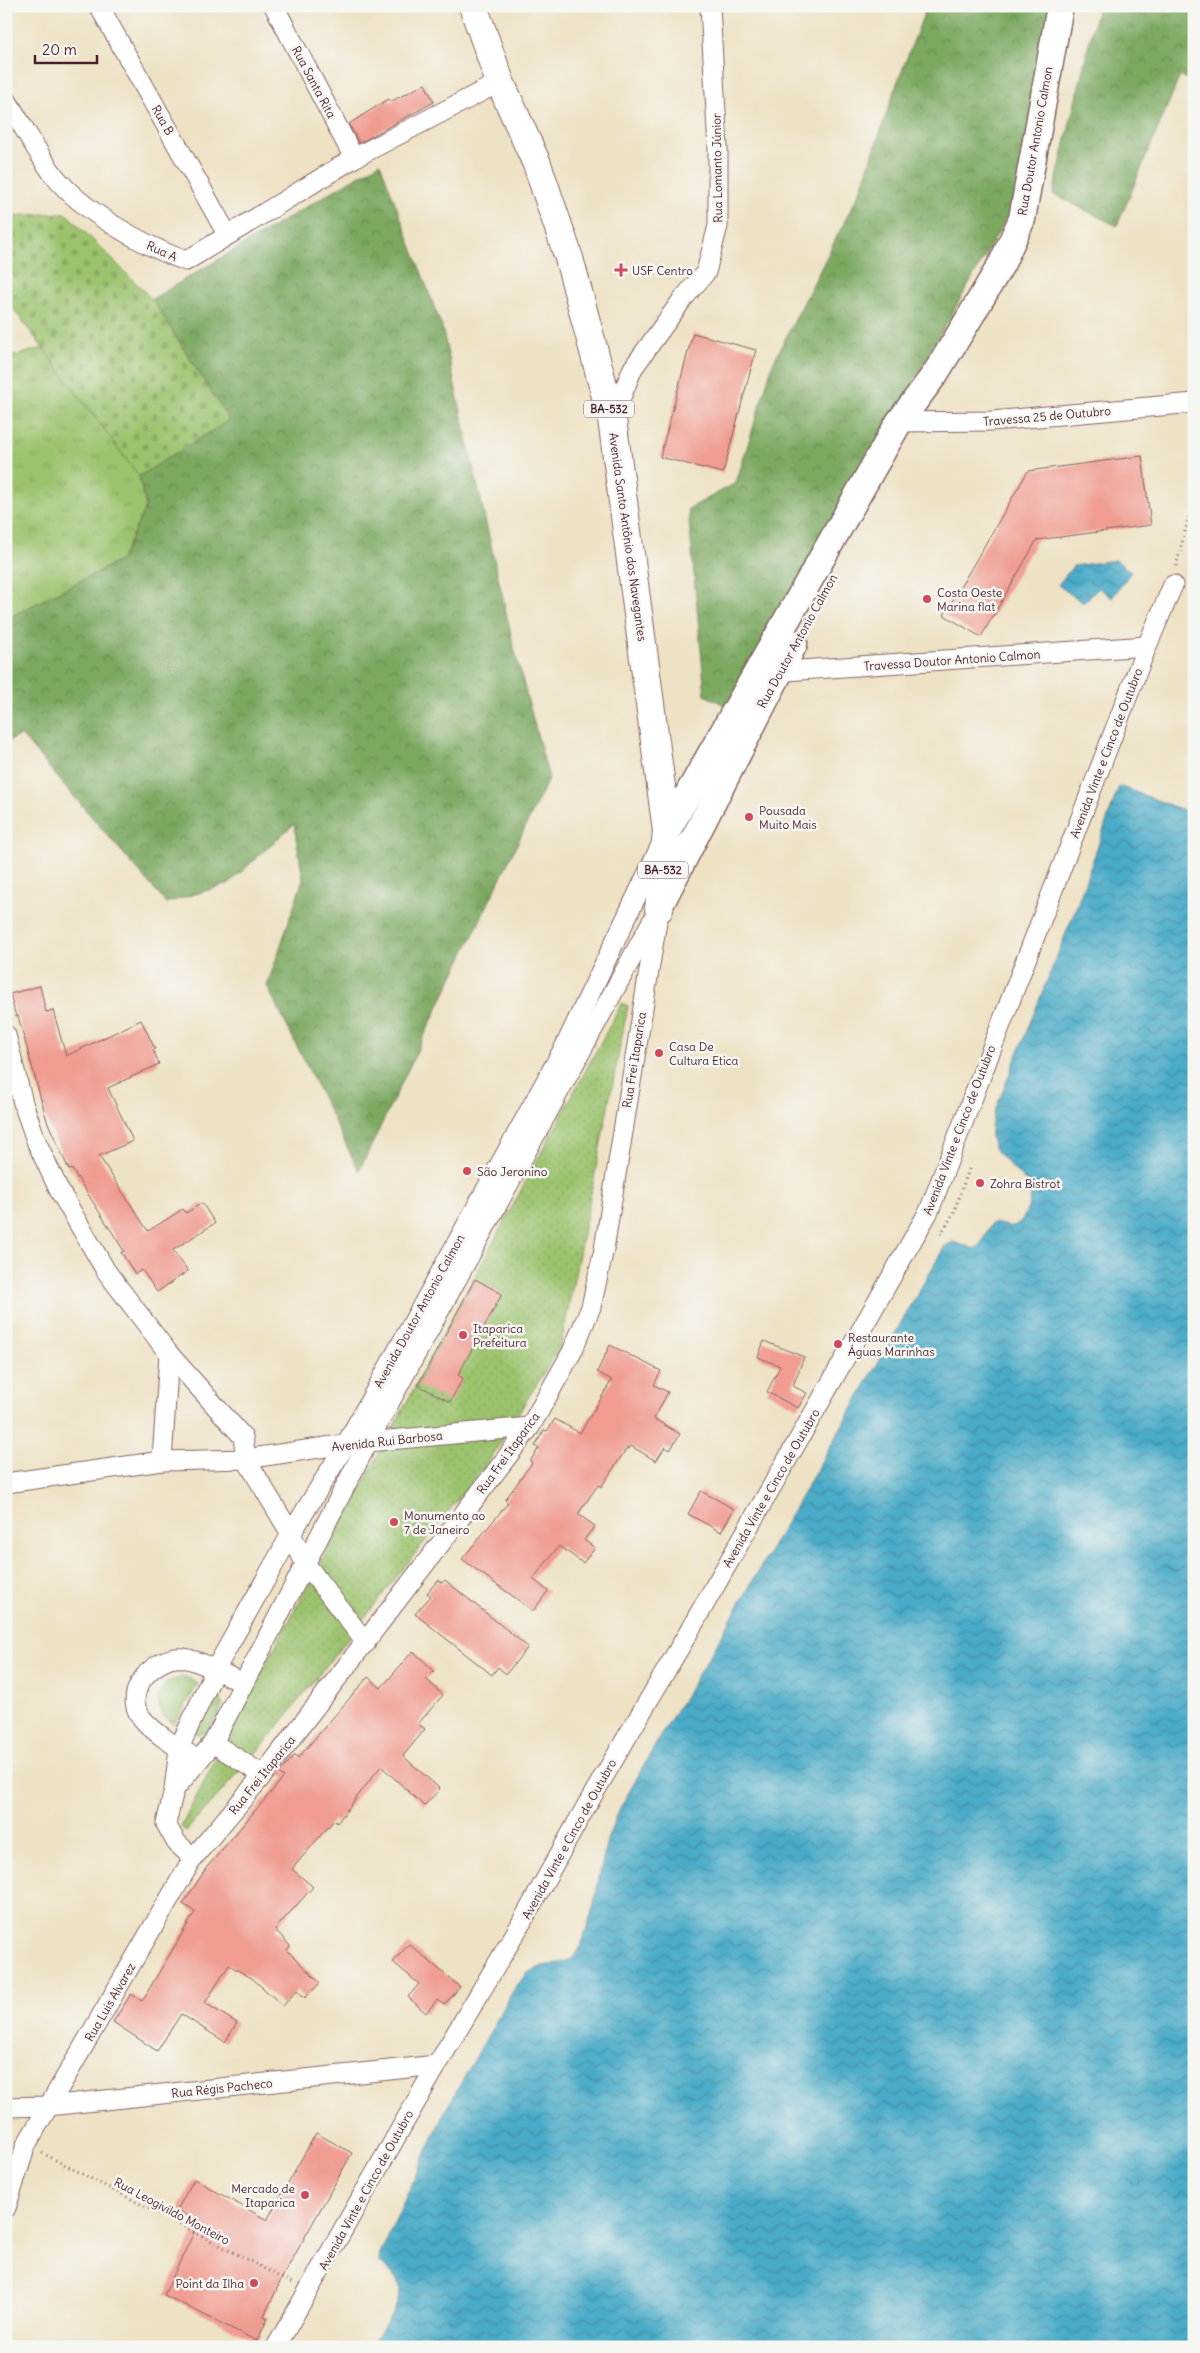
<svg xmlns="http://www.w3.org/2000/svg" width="1200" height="2353" font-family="Delius,sans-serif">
<defs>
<pattern id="grass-tufts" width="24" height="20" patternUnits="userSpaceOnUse" patternTransform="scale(1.25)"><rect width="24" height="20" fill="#9bc26d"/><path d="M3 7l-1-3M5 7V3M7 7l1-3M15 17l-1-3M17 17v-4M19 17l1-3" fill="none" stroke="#87a65f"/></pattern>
<pattern id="forest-crowns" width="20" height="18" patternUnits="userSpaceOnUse" patternTransform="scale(1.25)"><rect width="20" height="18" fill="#7ca860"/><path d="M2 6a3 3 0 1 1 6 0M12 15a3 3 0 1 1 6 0" fill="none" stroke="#68884f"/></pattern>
<pattern id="cemetery-stones" width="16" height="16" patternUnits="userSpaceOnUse" patternTransform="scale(1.25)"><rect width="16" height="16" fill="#9bc26d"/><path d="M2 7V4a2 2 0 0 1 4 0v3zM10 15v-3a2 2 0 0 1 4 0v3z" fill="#87a65f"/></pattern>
<pattern id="park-dots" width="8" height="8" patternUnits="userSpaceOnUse" patternTransform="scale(1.25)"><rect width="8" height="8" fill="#9bc26d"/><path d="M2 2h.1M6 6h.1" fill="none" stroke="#87a65f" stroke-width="1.8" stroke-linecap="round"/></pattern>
<pattern id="water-waves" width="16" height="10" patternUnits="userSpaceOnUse" patternTransform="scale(1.25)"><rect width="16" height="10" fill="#49abc8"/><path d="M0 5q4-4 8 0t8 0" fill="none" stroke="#3f8ba3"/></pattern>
</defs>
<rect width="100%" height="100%" fill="#f6f6f2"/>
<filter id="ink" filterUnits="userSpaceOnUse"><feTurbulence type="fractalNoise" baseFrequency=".02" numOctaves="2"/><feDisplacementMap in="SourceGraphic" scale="10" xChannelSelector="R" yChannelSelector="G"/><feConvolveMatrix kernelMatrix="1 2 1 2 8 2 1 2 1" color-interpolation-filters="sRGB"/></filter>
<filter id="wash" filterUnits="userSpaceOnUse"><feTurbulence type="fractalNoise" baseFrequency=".0096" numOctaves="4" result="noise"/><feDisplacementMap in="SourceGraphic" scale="20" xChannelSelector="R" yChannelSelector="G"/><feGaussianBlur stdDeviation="1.12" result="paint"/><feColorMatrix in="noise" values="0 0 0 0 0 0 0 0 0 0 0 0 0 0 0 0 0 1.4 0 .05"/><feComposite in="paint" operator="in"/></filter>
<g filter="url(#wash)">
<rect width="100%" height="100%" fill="#eee2c5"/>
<g fill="url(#grass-tufts)" stroke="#72704c">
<polygon points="43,348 139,476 146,506 121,560 6,619 6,358"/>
<polygon points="182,1677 189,1678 198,1684 174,1724 161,1714 158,1697 166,1683"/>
<polygon points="212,1696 220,1697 223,1705 207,1733 197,1734 195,1733"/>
</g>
<g fill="url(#forest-crowns)" stroke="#636446">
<polygon points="927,6 1051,6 1015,203 728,707 705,695 688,509 736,483 773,363 860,191 896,86"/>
<polygon points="1098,6 1194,6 1194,82 1180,76 1117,226 1053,194"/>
<polygon points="380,163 442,327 514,648 549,778 359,1171 267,986 303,879 294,824 228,884 166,903 21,735 6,742 6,619 121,560 146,506 139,476 229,420 152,299"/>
</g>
<polygon fill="url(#cemetery-stones)" stroke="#72704c" points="66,213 152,299 229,420 139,476 6,299 6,216"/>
<polygon fill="url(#park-dots)" stroke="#72704c" points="622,1003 628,1006 561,1345 491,1458 265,1743 186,1831 181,1827 236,1719"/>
<g fill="url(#water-waves)" stroke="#4a657a">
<polygon points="1116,560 1131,572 1112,598 1099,588 1083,603 1058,585 1073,566"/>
<path d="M 1119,786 L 1194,814 L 1194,2347 L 369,2347 C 380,2333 400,2307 400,2289 C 400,2279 385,2267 379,2261 L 380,2254 L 444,2113 L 517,1984 L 529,1972 L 543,1966 L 565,1962 L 573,1957 L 581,1947 L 593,1908 L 607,1840 L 620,1808 L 658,1740 L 716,1645 L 945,1246 L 953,1242 L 975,1249 L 980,1245 L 992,1223 C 999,1223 1006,1227 1013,1226 C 1025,1224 1033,1197 1031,1187 L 996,1151 C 988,1137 991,1127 994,1113 L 1076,908 Z"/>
</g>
<g id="blocks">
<g fill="#f09c91">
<polygon points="425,84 434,102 359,143 349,124 388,99 390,102"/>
<polygon points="693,333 756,350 723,473 660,457"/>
<polygon points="1142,456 1151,525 1037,540 981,637 944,615 1028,471"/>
<polygon points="40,986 46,1012 53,1010 66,1056 141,1020 155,1049 153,1050 159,1064 108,1088 133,1141 99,1156 148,1231 183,1209 186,1213 202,1203 215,1223 173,1250 188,1271 157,1292 142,1270 135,1274 121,1252 124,1251 72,1169 69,1170 47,1121 18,1016 16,1017 10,994"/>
<polygon points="475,1279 502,1294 458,1375 463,1378 450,1402 418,1385"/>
<polygon points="764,1341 804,1357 793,1386 807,1393 798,1408 767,1392 780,1366 758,1357"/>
<polygon points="610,1345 661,1371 654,1385 668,1392 654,1419 680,1434 670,1450 665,1447 656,1461 631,1446 629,1449 627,1448 601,1487 598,1485 578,1514 595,1526 584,1540 595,1548 583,1563 559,1546 533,1579 548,1591 533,1611 462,1559 508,1503 505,1500 532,1463 530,1461 539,1448 535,1446 544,1430 547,1431 555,1419 580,1433 612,1380 597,1372"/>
<polygon points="701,1491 734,1509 721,1532 688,1514"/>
<polygon points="438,1580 442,1583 445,1580 528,1647 506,1674 498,1667 492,1675 415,1614 431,1596 427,1593"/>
<polygon points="413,1651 434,1671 426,1679 443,1695 418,1724 425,1729 403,1756 440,1789 424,1806 381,1766 337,1823 334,1820 292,1869 313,1887 275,1929 290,1946 287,1950 320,1983 305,1998 297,1990 283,2006 253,1979 229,1965 205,2003 237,2023 225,2042 181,2014 157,2051 113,2022 131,1994 142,2001 195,1912 183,1904 207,1867 284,1777 279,1773 295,1755 298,1758 368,1677 381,1688"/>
<polygon points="409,1944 460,1987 444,2005 437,2000 426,2013 408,1997 419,1984 393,1962"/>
<polygon points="316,2133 352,2153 283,2276 264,2316 268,2318 257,2341 164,2295 199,2222 177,2210 194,2179 267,2220"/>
</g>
</g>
</g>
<g filter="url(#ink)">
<use href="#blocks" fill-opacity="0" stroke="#836361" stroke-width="1"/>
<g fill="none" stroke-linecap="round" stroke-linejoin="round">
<g stroke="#836361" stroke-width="21">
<g id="street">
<polyline points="99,6 227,234"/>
<polyline points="274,6 354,158"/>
<path d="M 6,99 C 22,124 36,151 53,174 C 81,211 143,245 186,261 L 354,158 L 500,82"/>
<polyline points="612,419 633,368 682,300 706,272 718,226 718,148 710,6"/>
<polyline points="899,422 992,421 1194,403"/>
<polyline points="771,672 1147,646"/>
<polyline points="6,1035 23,1103 37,1143 59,1190 106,1271 169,1354 243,1437 246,1459 291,1534 305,1563 366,1643"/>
<polyline points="162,1461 169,1354"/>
<polyline points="6,1483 162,1461 246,1459 346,1444 530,1427"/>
<polyline points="213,1743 263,1775"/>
<path d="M 189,1754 C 174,1746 151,1730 141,1717 C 121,1691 156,1655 183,1658 C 203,1661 225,1675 243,1683"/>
<polyline points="174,1790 213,1743 368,1442 652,921"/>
<polyline points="193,1858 176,1842 166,1824 174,1790 179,1748 215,1670 291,1534 346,1444 565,1046 660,847"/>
<polyline points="6,2107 48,2106 437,2065"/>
<polyline points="6,2208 26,2145 193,1858 263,1775 530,1427 572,1352 591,1307 604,1249 659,909"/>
<polyline points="276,2347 437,2065 519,1927 584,1810 687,1635 929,1211 1147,646 1173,585"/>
</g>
</g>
<g stroke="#836361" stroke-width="29">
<g id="secondary">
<polyline points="667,831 899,422 935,374 967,322 1002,263 1022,219 1060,6"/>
<polyline points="660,905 794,644"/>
</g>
</g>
<g stroke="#836361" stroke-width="30">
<polyline id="primary" points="473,6 500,82 537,164 569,258 612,419 667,831 659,909"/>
</g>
<g stroke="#836361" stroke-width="3" stroke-dasharray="1 4" stroke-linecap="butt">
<polyline points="1176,566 1194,497"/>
<polyline points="941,1234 953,1214 969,1169"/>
<polyline points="42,2153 292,2283"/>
</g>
<use href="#street" stroke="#fff" stroke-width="19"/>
<use href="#secondary" stroke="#fff" stroke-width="26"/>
<use href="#primary" stroke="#fff" stroke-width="28"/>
</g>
</g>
<g fill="#d1495b" stroke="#f6f6f2" stroke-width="2">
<path d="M618.5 262.5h5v5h5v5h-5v5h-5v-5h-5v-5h5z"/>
<circle cx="927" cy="599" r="5"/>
<circle cx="749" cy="817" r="5"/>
<circle cx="659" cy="1053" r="5"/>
<circle cx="467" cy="1171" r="5"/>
<circle cx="980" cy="1183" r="5"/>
<circle cx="463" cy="1335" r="5"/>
<circle cx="838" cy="1344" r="5"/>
<circle cx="394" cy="1522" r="5"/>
<circle cx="305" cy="2195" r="5"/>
<circle cx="254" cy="2283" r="5"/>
</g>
<g text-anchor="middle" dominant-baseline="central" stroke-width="5" stroke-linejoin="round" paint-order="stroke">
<g fill="#f6f6f2" stroke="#7e6067" stroke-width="1">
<rect x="584" y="400.5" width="50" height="17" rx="4"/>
<rect x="638" y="861.5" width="50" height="17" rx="4"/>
</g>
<g font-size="11" font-weight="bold" fill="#4a1f2b">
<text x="609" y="409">BA-532</text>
<text x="663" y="870">BA-532</text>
</g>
<g font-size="12" fill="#4a1f2b" stroke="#f6f6f2">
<text transform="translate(314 82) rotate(62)">Rua Santa Rita</text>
<text transform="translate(163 120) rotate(61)">Rua B</text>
<text transform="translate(1035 141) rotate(-80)">Rua Doutor Antonio Calmon</text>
<text transform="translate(717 168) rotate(-91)">Rua Lomanto Júnior</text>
<text transform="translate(162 251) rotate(24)">Rua A</text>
<text transform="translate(1047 416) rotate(-5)">Travessa 25 de Outubro</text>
<text transform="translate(628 537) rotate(82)">Avenida Santo Antônio dos Navegantes</text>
<text transform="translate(797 641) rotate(-61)">Rua Doutor Antonio Calmon</text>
<text transform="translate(952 660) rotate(-4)">Travessa Doutor Antonio Calmon</text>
<text transform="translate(1106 753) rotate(-69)">Avenida Vinte e Cinco de Outubro</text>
<text transform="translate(634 1060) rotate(-81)">Rua Frei Itaparica</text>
<text transform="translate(959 1130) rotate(-69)">Avenida Vinte e Cinco de Outubro</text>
<text transform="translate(419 1311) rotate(-61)">Avenida Doutor Antonio Calmon</text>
<text transform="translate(387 1441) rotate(-6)">Avenida Rui Barbosa</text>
<text transform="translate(508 1453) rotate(-54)">Rua Frei Itaparica</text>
<text transform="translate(771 1488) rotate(-60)">Avenida Vinte e Cinco de Outubro</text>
<text transform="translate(262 1775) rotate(-51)">Rua Frei Itaparica</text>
<text transform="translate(569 1839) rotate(-61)">Avenida Vinte e Cinco de Outubro</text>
<text transform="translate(110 2002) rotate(-60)">Rua Luis Alvarez</text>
<text transform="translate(222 2088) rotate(-6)">Rua Régis Pacheco</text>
<text transform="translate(366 2190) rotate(-61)">Avenida Vinte e Cinco de Outubro</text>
<text transform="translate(172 2211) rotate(28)">Rua Leogivildo Monteiro</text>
</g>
<g font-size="12" fill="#4a1f2b" stroke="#f6f6f2" text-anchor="start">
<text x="632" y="270">USF Centro</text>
<text x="937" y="592">Costa Oeste<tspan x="937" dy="14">Marina flat</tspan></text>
<text x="759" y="810">Pousada<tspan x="759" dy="14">Muito Mais</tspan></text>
<text x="669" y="1046">Casa De<tspan x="669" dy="14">Cultura Etica</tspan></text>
<text x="477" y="1171">São Jeronino</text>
<text x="990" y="1183">Zohra Bistrot</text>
<text x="473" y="1328">Itaparica<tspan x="473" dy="14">Prefeitura</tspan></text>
<text x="848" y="1337">Restaurante<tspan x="848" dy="14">Águas Marinhas</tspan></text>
<text x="404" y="1515">Monumento ao<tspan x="404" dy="14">7 de Janeiro</tspan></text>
<text x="295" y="2188" text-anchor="end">Mercado de<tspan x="295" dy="14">Itaparica</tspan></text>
<text x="244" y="2283" text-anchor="end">Point da Ilha</text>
</g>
</g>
<rect width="1200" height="2353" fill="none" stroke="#f6f6f2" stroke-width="25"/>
<path d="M35 55v8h62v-8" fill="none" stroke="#4a1f2b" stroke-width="2.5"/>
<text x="42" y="55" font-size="15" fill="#4a1f2b" stroke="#f6f6f2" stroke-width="4" paint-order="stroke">20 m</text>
</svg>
